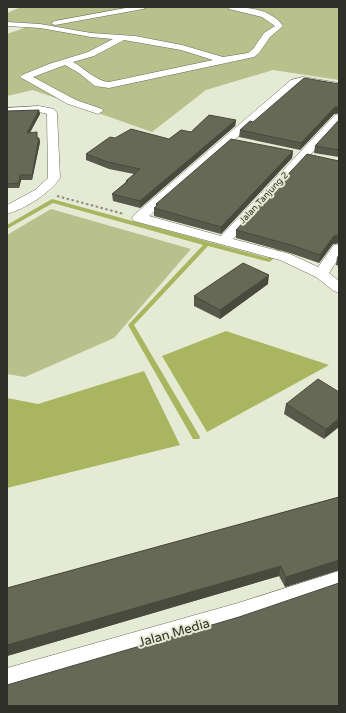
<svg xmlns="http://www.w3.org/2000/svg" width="346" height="713" font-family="'Varela Round',sans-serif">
<rect width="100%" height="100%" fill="#e5ead4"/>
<g fill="#b8c08c">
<polygon points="21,7 339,7 339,80 273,70 206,90 152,132 33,90 7,96 7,34 27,27 7,24 7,13"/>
<polygon points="51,209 191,249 114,338 25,377 7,374 7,235"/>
</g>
<g fill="#a9b65f">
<polygon points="226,331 329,365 207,432 162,356"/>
<polygon points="144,371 180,445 7,488 7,398 38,404"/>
</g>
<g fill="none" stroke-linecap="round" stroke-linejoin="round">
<polygon fill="#a9b65f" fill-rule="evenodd" points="52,199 268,258 282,242 286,242 287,243 271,261 269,262 208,246 134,325 200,437 199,439 193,439 128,325 203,245 53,203 7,229 7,225"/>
<g stroke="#696d5a" stroke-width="1">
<g id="minor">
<polygon points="131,7 147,7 143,9 55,25 51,23 55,21"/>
<path d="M 228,7 C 248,7 271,9 283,26 L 270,37 L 259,53 L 254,57 L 109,88 L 95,86 L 79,73 L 65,65 L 33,77 L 76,100 L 102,109 L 103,111 L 98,114 L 68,104 L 20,77 L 22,75 L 49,64 L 88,52 L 113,39 L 91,37 L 40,28 L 7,26 L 7,22 L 40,24 L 91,33 L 135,36 L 182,45 L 223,57 L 248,53 L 253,49 L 264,33 L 275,26 L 262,17 L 229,9 ZM 124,40 L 181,50 L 213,60 L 109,82 C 96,81 85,69 73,62 L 94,56 Z"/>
<polygon points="303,77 339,83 339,89 303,83 297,84 149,216 221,236 335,115 339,114 339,123 233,239 290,254 318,267 334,245 339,244 339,258 329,273 339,281 339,293 334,291 316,277 280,260 134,221 132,218 134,215 291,80"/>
<path d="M 39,106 L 54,109 L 57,113 L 60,178 C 50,193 25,209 7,214 L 7,205 L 35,190 L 48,178 L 47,114 L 39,112 L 7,114 L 7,108 Z"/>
<polygon points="339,571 339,591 238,625 7,694 7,668 238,603"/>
</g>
</g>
<polyline stroke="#8b8e7e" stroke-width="2" stroke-dasharray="2.5 2.5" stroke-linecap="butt" points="57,196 124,214"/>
<use href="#minor" fill="#fff" fill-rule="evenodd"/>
</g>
<g fill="#575a4a">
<polygon points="339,84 339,113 334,114 300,150 239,137 240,130 253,122"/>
<polygon points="39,110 40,114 30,133 38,137 38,138 39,138 40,142 32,180 21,180 19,188 7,188 7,111"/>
<polygon points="236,120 235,126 140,208 113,201 112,194 126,182 126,181 134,174 109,169 86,160 86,154 115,138 169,139 191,132"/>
<polygon points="339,120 339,157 314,153 315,146"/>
<polygon points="293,151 292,158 221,234 154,216 154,208 156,207 156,204"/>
<polygon points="339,161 339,243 333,244 319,263 290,253 236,238 236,230"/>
<polygon points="339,255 339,266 336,265 337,257"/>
<polygon points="268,284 220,319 194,306 194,296"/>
<polygon points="339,392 324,439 284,414 286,404"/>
<polygon points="339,497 339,570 285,587 279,576 7,656 7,588"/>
</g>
<g fill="#474a3c">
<polygon points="335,107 339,107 339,113 334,114 300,150 301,143"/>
<polygon points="39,110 40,114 27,137 27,133"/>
<polygon points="236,120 235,126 140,208 140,201"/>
<polygon points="39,138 40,142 32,180 32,175"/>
<polygon points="293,151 292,158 221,234 221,227"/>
<polygon points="20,175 21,180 19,188 19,183"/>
<polygon points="339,235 339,243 333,244 319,263 320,255 334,236"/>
<polygon points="269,275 268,284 220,319 220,310"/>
<polygon points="339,418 339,427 324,439 326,429"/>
<polygon points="339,560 339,570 285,587 286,577"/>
<polygon points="281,566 279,576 7,656 7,645"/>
</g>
<g fill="#656956" stroke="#474a3c">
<polygon points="304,78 339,84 339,107 335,107 301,143 240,130 250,121 253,122"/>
<polygon points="39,110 27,133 37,132 37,138 39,138 32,175 20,175 19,183 7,184 7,111"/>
<polygon points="209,115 236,120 140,201 112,194 128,181 126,181 140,169 108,162 86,154 110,137 115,138 131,129 169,139 181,130 191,132"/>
<polygon points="339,120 339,150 315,146"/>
<polygon points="231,139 293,151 221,227 154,208 158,205 156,204"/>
<polygon points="307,154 339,161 339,235 334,236 320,255 291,245 236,230"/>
<polygon points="243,263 269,275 220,310 194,296"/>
<polygon points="318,379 339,392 339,418 326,429 286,404"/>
<polygon points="339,497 339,560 286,577 281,566 7,645 7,588"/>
<polygon points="339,583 339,706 7,706 7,685 239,617"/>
</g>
<g text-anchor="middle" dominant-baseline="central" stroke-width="4" stroke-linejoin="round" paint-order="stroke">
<g font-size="9" fill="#2e3027" stroke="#e5ead4">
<text transform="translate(264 198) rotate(-47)">Jalan Tanjung 2</text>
</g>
<g font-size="13" fill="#2e3027" stroke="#e5ead4">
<text transform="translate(174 633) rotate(-16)">Jalan Media</text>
</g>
</g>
<rect width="346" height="713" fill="none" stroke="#2e3027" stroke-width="16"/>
</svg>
